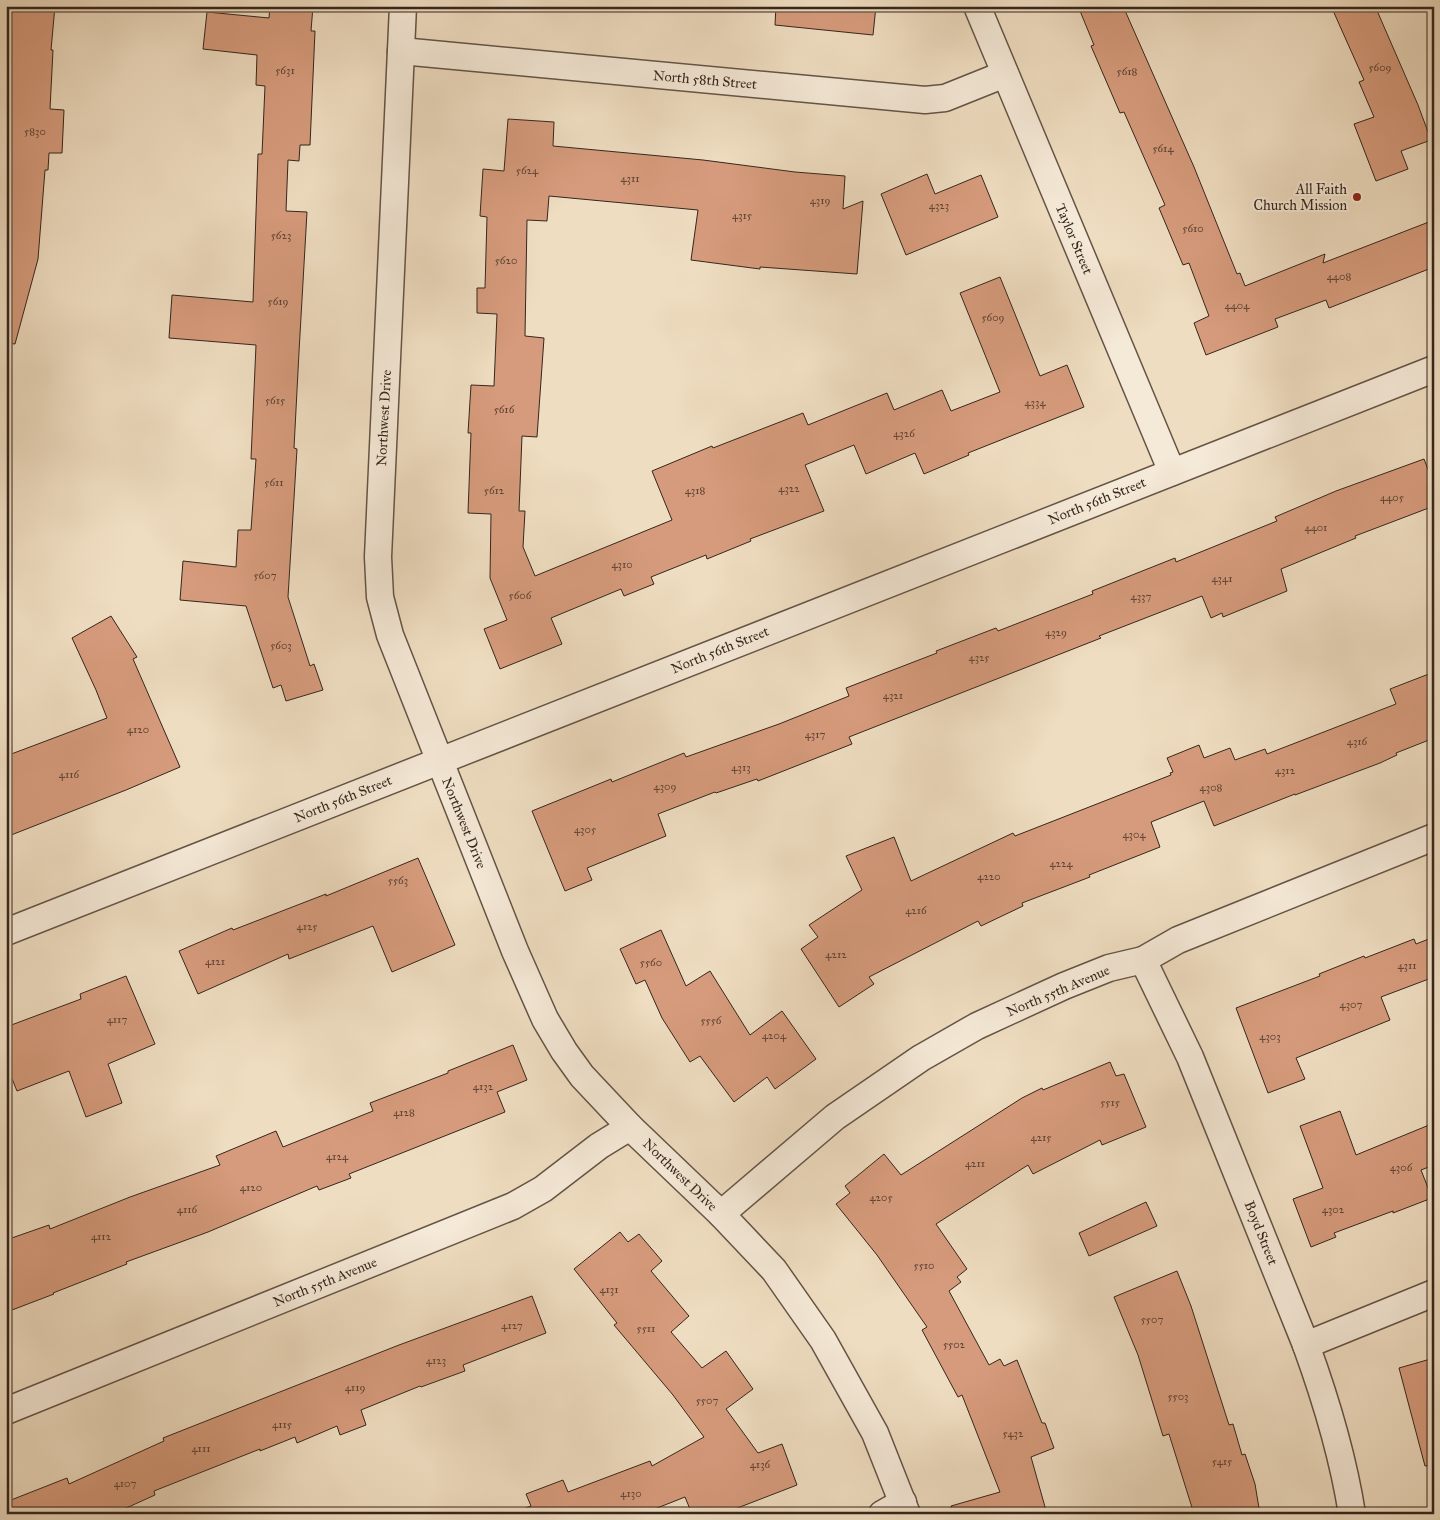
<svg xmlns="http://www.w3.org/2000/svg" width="1440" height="1520" font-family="'IM FELL Great Primer',serif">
<rect width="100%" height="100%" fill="#efddc1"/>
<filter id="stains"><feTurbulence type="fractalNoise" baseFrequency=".004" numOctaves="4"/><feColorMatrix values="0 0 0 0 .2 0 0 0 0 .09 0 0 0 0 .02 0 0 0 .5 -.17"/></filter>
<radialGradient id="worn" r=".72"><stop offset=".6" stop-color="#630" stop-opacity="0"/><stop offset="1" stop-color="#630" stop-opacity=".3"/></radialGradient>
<g fill="#d69b7c" stroke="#35261d">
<polygon points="9,6 55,6 51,50 53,50 50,109 64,110 62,153 49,153 48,170 45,170 38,259 15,344 6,343 6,61"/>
<polygon points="270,6 313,6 311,31 315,31 310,145 300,145 299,161 288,160 286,211 307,212 299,352 294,448 297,449 288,597 310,666 314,664 323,690 286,701 281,685 273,688 246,606 180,600 183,561 236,567 238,530 251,530 256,459 251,459 256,345 169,338 172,295 253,302 258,154 262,154 265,86 256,85 257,55 203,49 207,12 269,18"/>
<polygon points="776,6 876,6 873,35 775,25"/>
<polygon points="1078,6 1123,6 1194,167 1237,274 1240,273 1245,286 1325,254 1323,263 1434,220 1434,267 1329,308 1326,300 1275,319 1278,327 1206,355 1194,323 1209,316 1189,263 1183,265 1159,208 1165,205 1124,112 1120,113 1091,46 1094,45"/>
<polygon points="1331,6 1375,6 1418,105 1431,140 1401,151 1408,169 1376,181 1354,124 1374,117 1359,82 1364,80"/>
<polygon points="508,119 554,122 553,146 703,160 795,172 845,176 843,209 863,201 857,274 760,267 760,269 691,260 698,210 549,196 547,221 527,220 525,336 544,338 537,437 522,436 519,511 525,511 523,547 535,576 672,520 652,471 712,446 713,448 803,413 808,425 887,393 894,410 942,390 951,411 1000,392 960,293 1000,277 1040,376 1067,365 1084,407 968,453 969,455 924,474 915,453 866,474 854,445 805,465 824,511 750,539 751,541 707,559 706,555 651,577 654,584 624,596 621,589 551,618 562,644 500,669 484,629 507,620 490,578 491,514 468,513 471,433 468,433 471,385 494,386 497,314 477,313 477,288 485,288 487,217 480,216 483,169 504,171"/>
<polygon points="927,174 935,194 981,175 998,217 906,255 881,194"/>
<polygon points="1424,459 1434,485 1434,506 1355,536 1356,538 1281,569 1287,591 1223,617 1222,613 1211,618 1202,596 1099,636 1101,638 849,737 852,744 758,781 757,779 716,793 715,792 658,814 666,836 587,868 592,880 565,891 532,811 611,779 612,782 684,753 686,757 779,724 849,696 846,688 937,653 936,651 996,628 998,631 1093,594 1092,591 1175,558 1176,562 1277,521 1275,517 1336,491"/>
<polygon points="111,616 137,657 133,659 180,767 126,790 6,837 6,756 107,718 96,690 72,638"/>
<polygon points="1434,672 1434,738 1396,753 1397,755 1380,763 1295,795 1295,794 1214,826 1204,801 1151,822 1160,847 1089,875 1090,877 1022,903 1023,906 981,926 978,921 869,977 874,984 839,1007 801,949 818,937 809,925 862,890 846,856 894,837 911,881 1013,833 1015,836 1171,775 1170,773 1173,772 1167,758 1199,745 1204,758 1230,748 1235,760 1265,749 1267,754 1396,704 1390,689"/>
<polygon points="418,858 455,945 392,972 373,926 289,959 288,954 198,994 179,951 232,928 233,930 326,894 326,896"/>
<polygon points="661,930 686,986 710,971 750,1035 782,1011 816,1059 775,1089 767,1077 734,1102 700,1056 690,1062 662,1018 645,980 636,984 620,949"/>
<polygon points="1434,937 1434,977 1381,997 1390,1020 1296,1058 1305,1079 1268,1093 1236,1008 1320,976 1319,974 1364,956 1365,958 1414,939 1416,944"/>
<polygon points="126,976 155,1044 108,1064 122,1103 86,1117 69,1071 17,1091 6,1064 6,1027 81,999 80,994"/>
<polygon points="513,1045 527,1080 497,1092 505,1112 349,1174 351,1178 319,1190 317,1186 208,1232 126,1262 127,1264 53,1293 54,1294 12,1310 6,1294 6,1240 49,1225 50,1229 130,1197 220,1165 216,1156 276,1131 283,1147 373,1111 370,1103 448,1073 448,1071"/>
<polygon points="1110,1062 1116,1076 1124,1074 1146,1127 1102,1145 1100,1140 1033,1174 1028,1165 936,1224 967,1269 957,1277 961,1282 949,1291 989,1365 1000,1359 1004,1366 1017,1360 1042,1423 1045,1423 1054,1448 1031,1457 1047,1514 952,1514 951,1506 1000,1492 962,1395 958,1397 922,1330 927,1327 877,1255 836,1204 850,1193 845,1186 884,1154 901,1175 1022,1098 1042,1088 1043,1090"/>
<polygon points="1340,1111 1356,1155 1434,1123 1434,1165 1421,1170 1432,1198 1393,1213 1393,1211 1334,1233 1336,1237 1311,1247 1293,1199 1323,1188 1300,1126"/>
<polygon points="1146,1202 1157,1226 1089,1256 1079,1233"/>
<polygon points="620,1232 628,1242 639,1234 662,1261 651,1271 689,1316 671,1332 702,1368 726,1351 753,1389 726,1409 758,1453 782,1444 797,1485 722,1514 692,1514 685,1497 642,1514 518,1514 518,1511 531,1506 526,1494 563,1480 568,1492 650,1461 652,1466 704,1437 673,1395 614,1325 617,1323 574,1269"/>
<polygon points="1177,1271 1191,1306 1229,1425 1233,1424 1242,1455 1245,1454 1255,1484 1260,1514 1194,1514 1169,1434 1163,1436 1138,1355 1114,1297"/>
<polygon points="532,1296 546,1333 463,1365 465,1371 421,1387 420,1386 361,1410 366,1425 340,1435 337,1426 297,1443 295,1437 260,1451 260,1449 154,1491 155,1495 113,1514 6,1514 6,1502 67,1478 69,1484 164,1441 163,1438 399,1345"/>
<polygon points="1434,1358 1434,1465 1425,1466 1399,1368"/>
</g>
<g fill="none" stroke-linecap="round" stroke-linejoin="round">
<g stroke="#645446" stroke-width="29">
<g id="minor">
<polyline points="403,6 378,557 380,597 390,635 515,951 545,1019 564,1051 582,1076 630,1127 721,1214 774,1270 823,1340 875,1433 907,1514"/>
<polyline points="977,6 1172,472"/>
<polyline points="401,51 925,100 945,98 1005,74"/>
<polyline points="6,932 1434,369"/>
<path d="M 1143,960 L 1190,1057 L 1306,1345 C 1326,1400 1343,1456 1352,1514"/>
<polyline points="721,1214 835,1117 921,1058 977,1026 1064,986 1109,968 1143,960 1178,940 1434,837"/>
<polyline points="1306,1345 1434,1293"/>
<polyline points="6,1411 513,1206 543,1189 599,1146 630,1127"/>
<polyline points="882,1514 903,1502"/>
</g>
</g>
<use href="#minor" stroke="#f5e9d7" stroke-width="26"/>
</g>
<circle fill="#8f2418" stroke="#f5e9d7" stroke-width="2" cx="1357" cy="197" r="5"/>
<g text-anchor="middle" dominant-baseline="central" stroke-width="4" stroke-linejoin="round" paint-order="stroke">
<g font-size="11" fill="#5d4335">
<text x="1380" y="67">5609</text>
<text x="285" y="70">5631</text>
<text x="1127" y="71">5618</text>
<text x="35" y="131">5830</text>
<text x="1163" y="148">5614</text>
<text x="527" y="170">5624</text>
<text x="630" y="178">4311</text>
<text x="820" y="200">4319</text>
<text x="939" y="205">4323</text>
<text x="742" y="215">4315</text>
<text x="1193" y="228">5610</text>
<text x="281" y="235">5623</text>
<text x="506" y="260">5620</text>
<text x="1339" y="276">4408</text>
<text x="278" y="301">5619</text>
<text x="1237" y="305">4404</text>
<text x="993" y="317">5609</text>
<text x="275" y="400">5615</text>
<text x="1035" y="402">4334</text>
<text x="504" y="409">5616</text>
<text x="904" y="433">4326</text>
<text x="274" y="482">5611</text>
<text x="789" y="488">4322</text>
<text x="494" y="490">5612</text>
<text x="695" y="490">4318</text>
<text x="1392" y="497">4405</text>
<text x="1316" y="527">4401</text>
<text x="622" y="564">4310</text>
<text x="265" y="575">5607</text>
<text x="1222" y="578">4341</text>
<text x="520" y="595">5606</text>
<text x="1141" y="596">4337</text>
<text x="1056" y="632">4329</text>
<text x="281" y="645">5603</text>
<text x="979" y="657">4325</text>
<text x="893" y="695">4321</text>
<text x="138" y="729">4120</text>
<text x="815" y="734">4317</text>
<text x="1357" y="741">4316</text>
<text x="741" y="767">4313</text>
<text x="1285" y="770">4312</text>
<text x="69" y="774">4116</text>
<text x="665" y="786">4309</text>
<text x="1211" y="787">4308</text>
<text x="585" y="829">4305</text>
<text x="1134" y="834">4304</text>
<text x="1061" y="863">4224</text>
<text x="989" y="876">4220</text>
<text x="398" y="880">5563</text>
<text x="916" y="910">4216</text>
<text x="307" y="926">4125</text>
<text x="836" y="954">4212</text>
<text x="215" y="961">4121</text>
<text x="651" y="962">5560</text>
<text x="1407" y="965">4311</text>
<text x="1351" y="1004">4307</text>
<text x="117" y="1019">4117</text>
<text x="711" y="1020">5556</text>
<text x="774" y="1035">4204</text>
<text x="1270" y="1036">4303</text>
<text x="483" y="1086">4132</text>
<text x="1110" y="1102">5515</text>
<text x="404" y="1112">4128</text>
<text x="1041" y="1137">4215</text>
<text x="337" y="1156">4124</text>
<text x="975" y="1163">4211</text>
<text x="1401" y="1167">4306</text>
<text x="251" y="1187">4120</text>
<text x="881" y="1197">4205</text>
<text x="187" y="1209">4116</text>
<text x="1333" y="1209">4302</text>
<text x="101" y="1236">4112</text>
<text x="924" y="1265">5510</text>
<text x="609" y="1289">4131</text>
<text x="1152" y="1319">5507</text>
<text x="512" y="1325">4127</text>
<text x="646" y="1328">5511</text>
<text x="954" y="1344">5502</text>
<text x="436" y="1360">4123</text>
<text x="355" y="1387">4119</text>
<text x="1178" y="1396">5503</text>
<text x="707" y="1400">5507</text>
<text x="282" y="1424">4115</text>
<text x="1013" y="1433">5432</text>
<text x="201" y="1448">4111</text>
<text x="1222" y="1461">5415</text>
<text x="760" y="1464">4136</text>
<text x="125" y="1483">4107</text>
<text x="631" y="1493">4130</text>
</g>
<g font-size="14" fill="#35261d" stroke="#f5e9d7">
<text transform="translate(705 80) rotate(5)">North 58th Street</text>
<text transform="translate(1074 239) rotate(67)">Taylor Street</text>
<text transform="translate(384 418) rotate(-87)">Northwest Drive</text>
<text transform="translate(1097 501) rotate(-22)">North 56th Street</text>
<text transform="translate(720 650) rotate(-22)">North 56th Street</text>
<text transform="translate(343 799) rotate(-22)">North 56th Street</text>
<text transform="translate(464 823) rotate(68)">Northwest Drive</text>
<text transform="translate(1058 991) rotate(-23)">North 55th Avenue</text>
<text transform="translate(680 1175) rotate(44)">Northwest Drive</text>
<text transform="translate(1261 1233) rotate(68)">Boyd Street</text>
<text transform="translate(325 1282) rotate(-22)">North 55th Avenue</text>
</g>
<g font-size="14" fill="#35261d" stroke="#f5e9d7" text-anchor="end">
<text x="1347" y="189">All Faith<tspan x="1347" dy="16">Church Mission</tspan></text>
</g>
</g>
<rect width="1440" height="1520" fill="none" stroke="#efddc1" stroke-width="25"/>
<rect x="8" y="8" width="1425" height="1505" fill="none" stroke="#35261d" stroke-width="2.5"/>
<rect x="12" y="12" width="1415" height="1495" fill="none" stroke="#35261d"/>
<rect width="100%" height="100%" filter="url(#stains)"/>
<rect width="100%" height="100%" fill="url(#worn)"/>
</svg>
